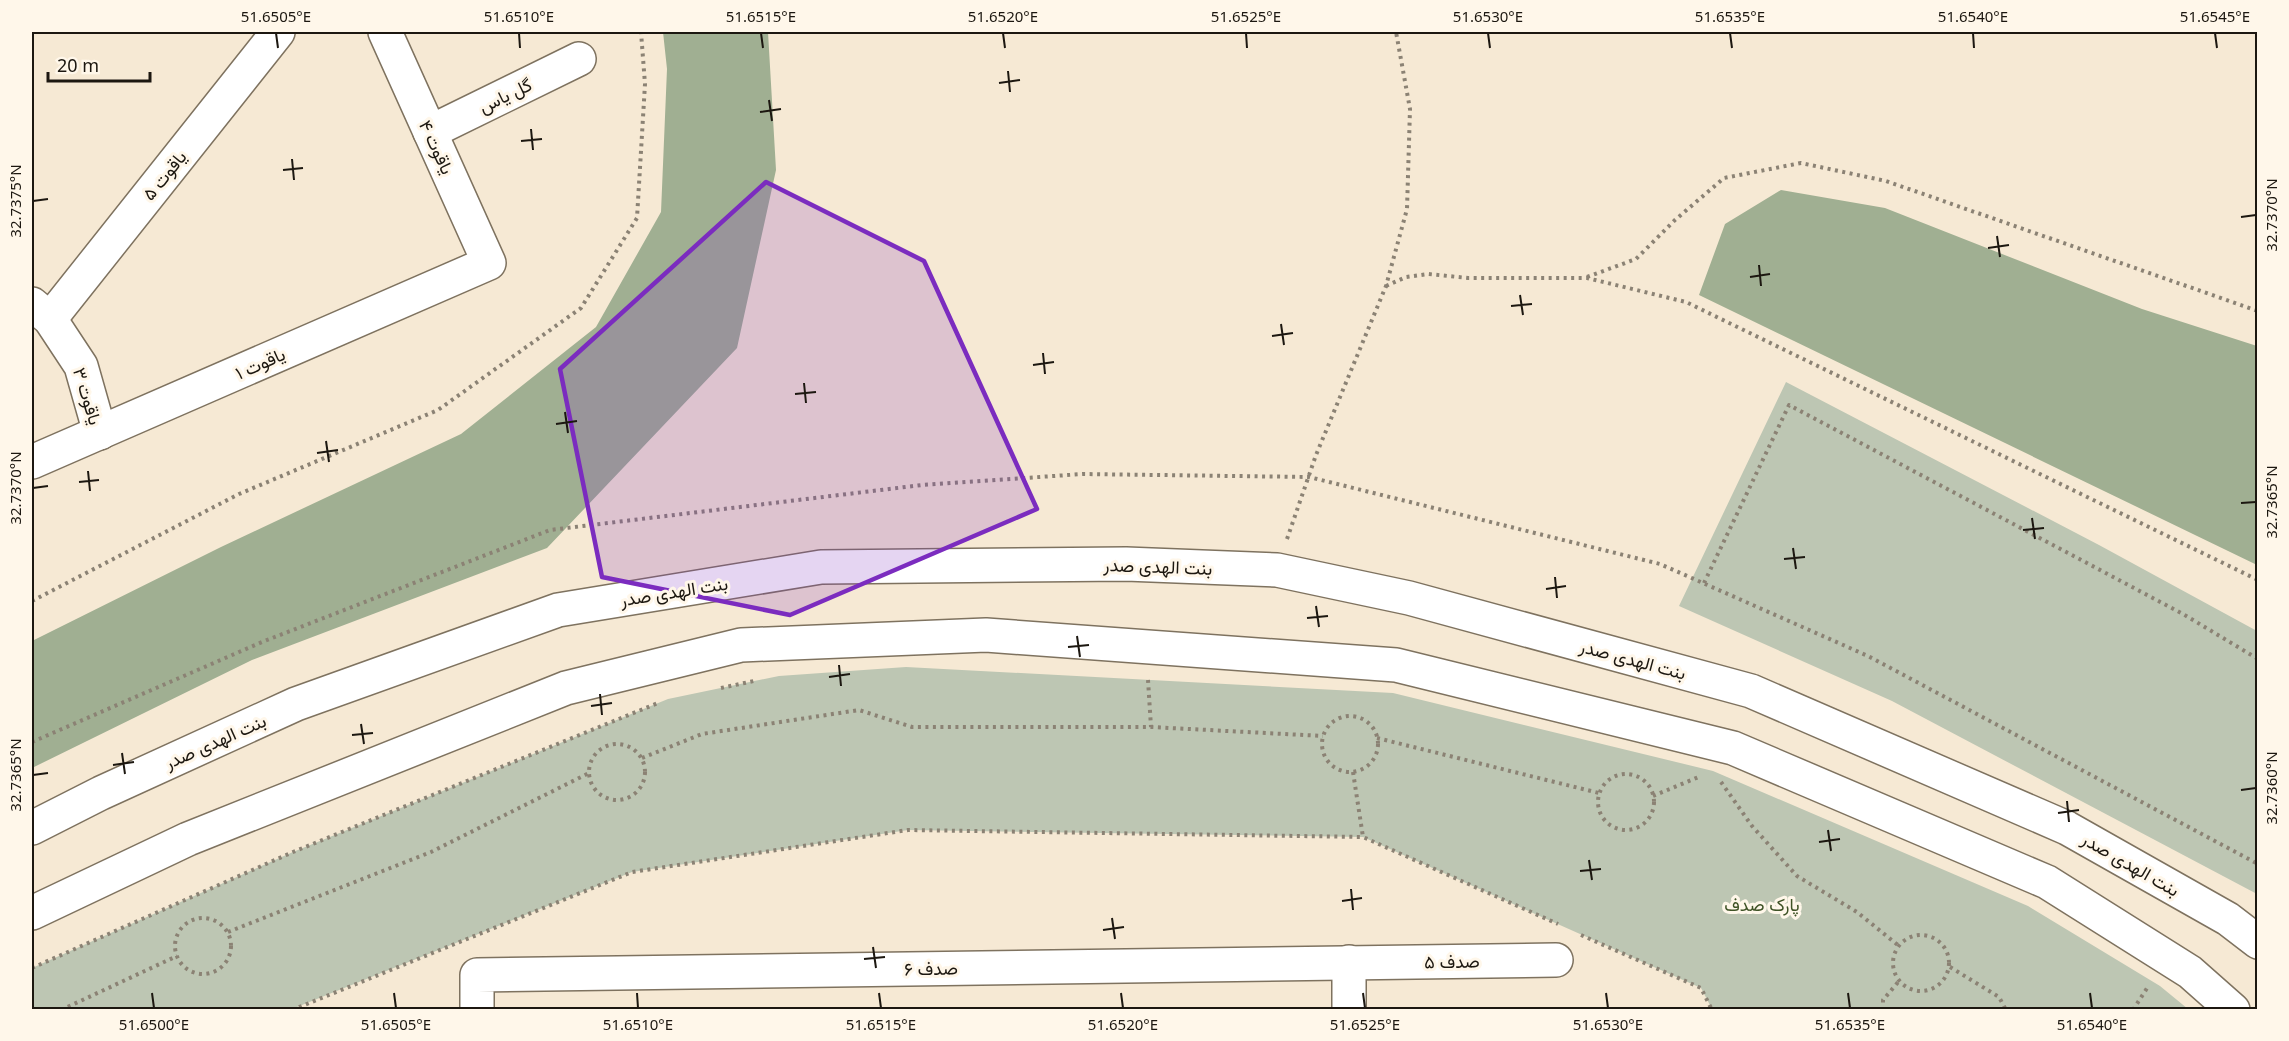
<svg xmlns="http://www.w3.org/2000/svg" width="2289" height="1041" font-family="'Noto Sans',Vazirmatn,sans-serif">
<rect width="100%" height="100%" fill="#f6e9d4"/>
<g fill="#bdc6b3">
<polygon points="1786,382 2099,545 2257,631 2257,894 1892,701 1679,606"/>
<polygon points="906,667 1393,693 1713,771 2028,906 2160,986 2188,1009 1712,1009 1701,988 1363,837 908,830 632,872 292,1009 32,1009 32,968 293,852 668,699 779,676"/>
</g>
<g fill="#a0af92">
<polygon points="663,32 768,32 776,170 737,348 547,548 252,660 32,768 32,641 221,547 461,434 596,327 661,212 667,69"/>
<polygon points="1781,190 1885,208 2142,309 2257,346 2257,565 1699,295 1725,224"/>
</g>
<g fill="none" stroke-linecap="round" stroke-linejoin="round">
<g stroke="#7e725f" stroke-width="36">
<g id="street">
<polyline points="430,132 579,59"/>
<polyline points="32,304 50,319 81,366 100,433"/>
<polyline points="50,319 278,32"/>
<polyline points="32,462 489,263 385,32"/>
<polyline points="477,1010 477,975 1556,960"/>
<polyline points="1349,1010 1349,962"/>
</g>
</g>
<g stroke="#7e725f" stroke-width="36">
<g id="secondary">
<polyline points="32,828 101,793 296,704 558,610 821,567 1126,564 1277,570 1409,598 1751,691 2067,828 2228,919 2258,942"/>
<polyline points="32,913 188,839 566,688 741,645 986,635 1396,665 1733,748 2047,882 2190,972 2233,1010"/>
</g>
</g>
<g stroke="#8b8274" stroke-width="4" stroke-dasharray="3 4.5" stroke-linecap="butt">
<polyline points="1587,277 1636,259 1675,220 1724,178 1801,163 1886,181 2258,311"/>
<polyline points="1386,286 1406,277 1428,274 1468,278 1587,278 1686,302 2258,580"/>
<polyline points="1287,539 1316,455 1386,286 1407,209 1410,109 1396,32"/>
<polyline points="1704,583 1789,405 2183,614 2258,659"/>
<polyline points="32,601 239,494 438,410 581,308 637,218 645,84 641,32"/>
<polyline points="1148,680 1151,727"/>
<polyline points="721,688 754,681"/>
<circle cx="1350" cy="744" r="28"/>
<polyline points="1377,738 1599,793"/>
<polyline points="32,742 262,642 550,530 922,485 1083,474 1309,477 1660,564 1868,656 2258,864"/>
<circle cx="617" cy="772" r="28"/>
<polyline points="642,758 702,734 859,710 912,727 1151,727 1323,736"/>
<polyline points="1353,772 1363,837 1558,924"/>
<circle cx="1626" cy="802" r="28"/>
<polyline points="1721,782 1752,826 1797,876 1857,912 1899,946"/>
<polyline points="1653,796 1701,776"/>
<circle cx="203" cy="946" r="28"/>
<polyline points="228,932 431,852 589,773"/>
<circle cx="1921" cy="963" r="28"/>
<polyline points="1581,935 1701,988 1712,1010"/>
<polyline points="1950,967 1999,997 2006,1010"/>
<polyline points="32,968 293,852 658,703"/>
<polyline points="61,1010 177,956"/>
<polyline points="292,1010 632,872 908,830 1363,837"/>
<polyline points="1883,1010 1883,1000 1899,981"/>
<polyline points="2133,1010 2149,985"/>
</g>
<use href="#street" stroke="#fff" stroke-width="33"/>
<use href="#secondary" stroke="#fff" stroke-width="33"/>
</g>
<path fill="#7b2cbf" fill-opacity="0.2" stroke="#7b2cbf" stroke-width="4.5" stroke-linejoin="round" d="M 766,182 L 924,261 L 1037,509 L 790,615 L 602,577 L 560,369 Z"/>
<path fill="none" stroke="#1c1710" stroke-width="2" d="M 276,33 L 278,48M 519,33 L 520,48M 761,33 L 763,48M 1003,33 L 1005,48M 1246,33 L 1247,48M 1488,33 L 1490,48M 1730,33 L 1732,48M 1973,33 L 1974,48M 2215,33 L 2217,48M 1008,71 L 1010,92M 999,83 L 1020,80M 769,100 L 772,121M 760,112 L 781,109M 531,129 L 533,150M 521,141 L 542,139M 292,159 L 294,180M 283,170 L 303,168M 33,201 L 48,199M 2241,217 L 2256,215M 1997,236 L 2000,257M 1988,248 L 2009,245M 1759,265 L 1761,286M 1750,277 L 1770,274M 1520,295 L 1523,315M 1511,306 L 1532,304M 1281,324 L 1284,345M 1272,336 L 1293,333M 1043,353 L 1045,374M 1033,365 L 1054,362M 804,383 L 806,403M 795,394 L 816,392M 565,412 L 568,433M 556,424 L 577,421M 326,441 L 329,462M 317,453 L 338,450M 88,471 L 90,491M 79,482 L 99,480M 33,488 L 48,486M 2241,503 L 2256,502M 2032,518 L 2035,539M 2023,530 L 2044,528M 1793,548 L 1796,569M 1784,559 L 1805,557M 1555,577 L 1557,598M 1546,589 L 1566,586M 1316,606 L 1319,627M 1307,618 L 1328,616M 1077,636 L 1080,657M 1068,647 L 1089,645M 839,665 L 841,686M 829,677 L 850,674M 600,694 L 602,715M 591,706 L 612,703M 361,724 L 364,744M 352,735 L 373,733M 122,753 L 125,774M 113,765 L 134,762M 33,775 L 48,773M 2241,790 L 2256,788M 2067,801 L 2069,822M 2058,813 L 2079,810M 1828,830 L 1831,851M 1819,842 L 1840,839M 1589,860 L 1592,880M 1580,871 L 1601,869M 1351,889 L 1353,910M 1342,901 L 1362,898M 1112,918 L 1115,939M 1103,930 L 1124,927M 873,947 L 876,968M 864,959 L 885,957M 152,993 L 154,1008M 394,993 L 396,1008M 637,993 L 638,1008M 879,993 L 881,1008M 1121,993 L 1123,1008M 1363,993 L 1365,1008M 1606,993 L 1608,1008M 1848,993 L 1850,1008M 2090,993 L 2092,1008"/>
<g text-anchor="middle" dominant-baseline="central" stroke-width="6" stroke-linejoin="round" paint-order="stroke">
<g font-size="18" fill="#1c1710" stroke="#fff7ea">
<text transform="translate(505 95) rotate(-26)">گل یاس</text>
<text transform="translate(437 147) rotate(65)">یاقوت ۴</text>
<text transform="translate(164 175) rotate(-51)">یاقوت ۵</text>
<text transform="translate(260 363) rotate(-24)">یاقوت ۱</text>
<text transform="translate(88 396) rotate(73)">یاقوت ۳</text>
<text transform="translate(1158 566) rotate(2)">بنت الهدی صدر</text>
<text transform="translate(674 591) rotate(-9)">بنت الهدی صدر</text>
<text transform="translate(1633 659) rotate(15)">بنت الهدی صدر</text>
<text transform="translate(215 741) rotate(-24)">بنت الهدی صدر</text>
<text transform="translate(2131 864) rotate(30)">بنت الهدی صدر</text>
<text transform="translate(1452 961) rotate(-1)">صدف ۵</text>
<text transform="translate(931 968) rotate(-1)">صدف ۶</text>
</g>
<g font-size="18" fill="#3f5326" stroke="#fff7ea">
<text x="1762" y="904">پارک صدف</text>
</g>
</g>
<rect width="2289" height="1041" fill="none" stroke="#fff7ea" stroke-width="66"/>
<path d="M48 72v9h102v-9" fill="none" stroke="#1c1710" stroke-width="3"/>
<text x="57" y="72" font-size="18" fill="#1c1710" stroke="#fff7ea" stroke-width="4.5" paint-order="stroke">20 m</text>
<rect x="33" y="33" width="2223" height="975" fill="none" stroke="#1c1710" stroke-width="2"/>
<g font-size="15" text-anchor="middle" fill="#1c1710">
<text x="276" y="22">51.6505°E</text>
<text x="519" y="22">51.6510°E</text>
<text x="761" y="22">51.6515°E</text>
<text x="1003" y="22">51.6520°E</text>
<text x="1246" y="22">51.6525°E</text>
<text x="1488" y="22">51.6530°E</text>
<text x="1730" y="22">51.6535°E</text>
<text x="1973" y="22">51.6540°E</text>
<text x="2215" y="22">51.6545°E</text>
<text transform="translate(16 201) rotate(-90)" y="5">32.7375°N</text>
<text transform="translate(2272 215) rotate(-90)" y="5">32.7370°N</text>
<text transform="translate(16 488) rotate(-90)" y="5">32.7370°N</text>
<text transform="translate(2272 502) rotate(-90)" y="5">32.7365°N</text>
<text transform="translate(16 775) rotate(-90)" y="5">32.7365°N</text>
<text transform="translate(2272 788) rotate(-90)" y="5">32.7360°N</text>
<text x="154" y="1030">51.6500°E</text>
<text x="396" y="1030">51.6505°E</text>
<text x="638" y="1030">51.6510°E</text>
<text x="881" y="1030">51.6515°E</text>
<text x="1123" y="1030">51.6520°E</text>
<text x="1365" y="1030">51.6525°E</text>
<text x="1608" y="1030">51.6530°E</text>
<text x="1850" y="1030">51.6535°E</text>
<text x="2092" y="1030">51.6540°E</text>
</g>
</svg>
